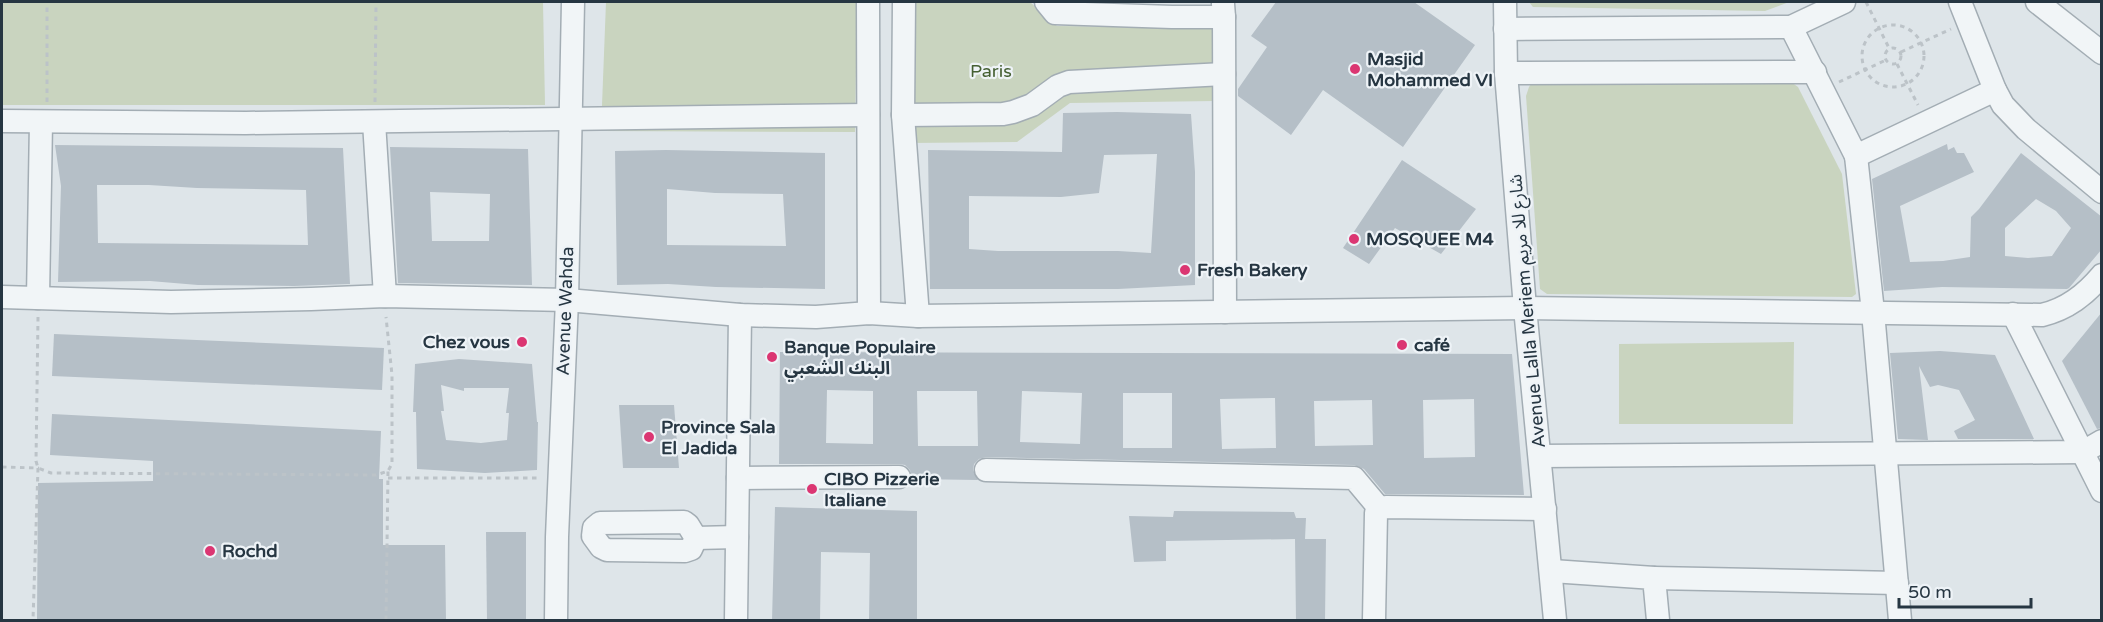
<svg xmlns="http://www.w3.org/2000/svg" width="2103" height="622" font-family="'Varela Round','Noto Sans Arabic',sans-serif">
<rect width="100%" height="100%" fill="#dee5e9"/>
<g fill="#c9d4bf">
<polygon points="2,2 543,2 545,105 2,105"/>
<polygon points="606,2 857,2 855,132 601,131"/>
<polygon points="908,2 1030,2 1057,26 1218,28 1215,101 1070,103 1017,142 910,143"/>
<polygon points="1529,2 1789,2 1765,11 1533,7"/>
<polygon points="1533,81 1791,82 1798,87 1842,174 1856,294 1852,297 1547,294 1540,289 1526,96 1529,87"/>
<polygon points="1794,342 1793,424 1619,424 1619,344"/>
</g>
<g fill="#b5bfc7" fill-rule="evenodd">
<polygon points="1276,2 1414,2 1475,45 1403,147 1323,90 1291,135 1238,96 1238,89 1267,47 1251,36"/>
<path d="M 1117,112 L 1191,114 L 1195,172 L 1195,285 L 1118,289 L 930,289 L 928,150 L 1062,152 L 1063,113 ZM 1157,154 L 1151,253 L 1118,251 L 998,251 L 969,249 L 969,196 L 1061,197 L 1099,193 L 1104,155 Z"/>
<path d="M 1947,144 L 1948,150 L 1954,147 L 1957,153 L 1964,153 L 1974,172 L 1900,206 L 1910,262 L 1943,261 L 1970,257 L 1971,217 L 1979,209 L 2021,153 L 2102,217 L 2102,249 L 2069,288 L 2067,289 L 1942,287 L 1884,291 L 1872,179 ZM 2036,199 L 2056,211 L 2071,228 L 2052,256 L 2028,258 L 2005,256 L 2005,228 Z"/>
<path d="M 55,145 L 343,148 L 350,284 L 294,286 L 198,285 L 150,281 L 58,282 L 61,186 ZM 97,185 L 149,185 L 197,188 L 306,190 L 308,245 L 98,243 Z"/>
<path d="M 390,147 L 528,149 L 532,285 L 398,283 ZM 430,192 L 490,194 L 489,241 L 432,241 Z"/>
<path d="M 666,150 L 825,153 L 825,289 L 716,287 L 668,284 L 617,285 L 615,151 ZM 667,189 L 715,193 L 783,194 L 786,246 L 667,245 Z"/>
<polygon points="1402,160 1476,209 1441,254 1395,228 1369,264 1343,248"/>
<polygon points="2102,312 2102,428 2097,429 2062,361"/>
<polygon points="54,334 384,348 382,390 52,376"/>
<polygon points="1940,351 1995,355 2034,439 1958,439 1954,431 1975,420 1959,390 1938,385 1930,387 1919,366 1928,440 1898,439 1890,353"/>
<path d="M 780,352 L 1512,354 L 1524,495 L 1385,494 L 1364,469 L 1354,465 L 986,457 L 979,459 L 974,464 L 973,470 L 978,480 L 912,479 L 910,470 L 905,465 L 899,464 L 779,464 ZM 827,390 L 873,391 L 873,444 L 826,443 ZM 917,391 L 977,391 L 978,446 L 918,446 ZM 1022,391 L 1082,393 L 1080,444 L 1020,442 ZM 1123,393 L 1172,393 L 1172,448 L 1123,448 ZM 1275,398 L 1276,448 L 1222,449 L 1220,399 ZM 1474,399 L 1475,457 L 1424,458 L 1423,400 ZM 1372,400 L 1373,445 L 1315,446 L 1314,401 Z"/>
<path d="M 459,359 L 532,364 L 537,422 L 538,422 L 537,470 L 485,473 L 417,469 L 416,412 L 413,412 L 415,364 ZM 441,385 L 464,391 L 464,388 L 509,388 L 506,413 L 509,413 L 507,440 L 481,443 L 446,440 L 441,411 L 444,411 Z"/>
<polygon points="619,405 674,405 679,468 623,468"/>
<polygon points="52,414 381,431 379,479 383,479 383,545 445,545 446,621 37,620 38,483 153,481 153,461 50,455"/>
<polygon points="775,507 917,511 917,621 869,621 870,553 821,552 820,621 772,621"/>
<polygon points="1174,511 1294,512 1296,518 1306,518 1305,539 1299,539 1326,539 1325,621 1296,621 1295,539 1166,541 1166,561 1134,562 1129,516 1173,517"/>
<polygon points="486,532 526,532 526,621 487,621"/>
</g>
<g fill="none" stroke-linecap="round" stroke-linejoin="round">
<g stroke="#a3adb4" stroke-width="25">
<g id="minor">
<polyline points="868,2 869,313"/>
<polyline points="904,2 903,115 918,316"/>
<polyline points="1046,2 1055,13 1172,17 1224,17 1223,4"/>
<polyline points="1505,2 1506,73 1525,308 1555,620"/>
<polyline points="1960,2 1995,90 2003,105 2026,129 2102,192"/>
<polyline points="2037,2 2102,53"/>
<polyline points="1224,17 1225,312"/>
<polyline points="1791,27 1856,156 1995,90"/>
<polyline points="1505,29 1791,27 1844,2"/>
<polyline points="1506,73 1815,72"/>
<polyline points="903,115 1003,114 1013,112 1032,105 1058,86 1069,82 1224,74"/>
<polyline points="2,121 246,123 868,115"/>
<polyline points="374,122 385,296"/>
<polyline points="1856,156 1873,312 1900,620"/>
<path d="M 2,297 L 171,302 L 311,299 L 385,296 L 567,300 L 740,315 L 816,317 L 869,313 L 918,316 L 1525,308 L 2042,315 C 2067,309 2085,295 2102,275"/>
<polyline points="38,298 41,122"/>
<polyline points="2013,314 2102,491"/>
<polyline points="1540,456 2083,452 2102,441"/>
<polyline points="986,470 1354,478 1380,509"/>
<polyline points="738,478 899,477"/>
<polygon points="684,522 688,525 696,538 691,549 685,551 607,550 601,547 593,536 594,528 600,523"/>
<polyline points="696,538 737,537"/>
<polyline points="1552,571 1654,578 1658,620"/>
<polyline points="1654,578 1897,583"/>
<polyline points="556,620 557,537 567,300 573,2"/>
<polyline points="736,620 740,315"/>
<polyline points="1374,620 1376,513 1380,509 1386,507 1545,509"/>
</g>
</g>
<g stroke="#bcc3c8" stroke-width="3" stroke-dasharray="4.5 4.5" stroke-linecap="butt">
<polyline points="1866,2 1889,48"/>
<circle cx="1893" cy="56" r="31"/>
<circle cx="1893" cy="56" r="8"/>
<polyline points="1901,52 1951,29"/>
<polyline points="1897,64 1918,105"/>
<polyline points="1839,82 1886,60"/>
<polyline points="47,102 47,2"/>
<polyline points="375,102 376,2"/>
<polyline points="38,317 36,461 38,468 51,473 376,475 388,471 392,464 392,375 386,317"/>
<polyline points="2,467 38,468 33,620"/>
<polyline points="388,478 539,478"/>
<polyline points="386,620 388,471"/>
</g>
<use href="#minor" stroke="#f1f5f7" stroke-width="22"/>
</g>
<g fill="#db3672" stroke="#eef3f7" stroke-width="2">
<circle cx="1355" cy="69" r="6"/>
<circle cx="1354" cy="239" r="6"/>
<circle cx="1185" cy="270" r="6"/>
<circle cx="522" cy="342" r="6"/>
<circle cx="1402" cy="345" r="6"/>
<circle cx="772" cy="357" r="6"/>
<circle cx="649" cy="437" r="6"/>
<circle cx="812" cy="489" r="6"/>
<circle cx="210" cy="551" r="6"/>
</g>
<g text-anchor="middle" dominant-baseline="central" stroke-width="4.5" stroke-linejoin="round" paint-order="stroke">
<g font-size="18" font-weight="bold" fill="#263642" stroke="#eef3f7" text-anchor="start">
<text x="1367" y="59">Masjid<tspan x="1367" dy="21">Mohammed VI</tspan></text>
<text x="1366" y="239">MOSQUEE M4</text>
<text x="1197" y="270">Fresh Bakery</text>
<text x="510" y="342" text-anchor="end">Chez vous</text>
<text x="1414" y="345">café</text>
<text x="784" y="347">Banque Populaire<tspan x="784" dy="21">البنك الشعبي</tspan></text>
<text x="661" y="427">Province Sala<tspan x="661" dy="21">El Jadida</tspan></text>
<text x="824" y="479">CIBO Pizzerie<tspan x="824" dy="21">Italiane</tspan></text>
<text x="222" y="551">Rochd</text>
</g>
<g font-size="18" fill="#445f32" stroke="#eef3f7">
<text x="991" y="71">Paris</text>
</g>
<g font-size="18" fill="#263642" stroke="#eef3f7">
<text transform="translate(565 311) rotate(-88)">Avenue Wahda</text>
<text transform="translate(1527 311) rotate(-95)">Avenue Lalla Meriem شارع للا مريم</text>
</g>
</g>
<rect width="2103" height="622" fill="none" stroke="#263642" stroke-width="6"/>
<path d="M1899 598v9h132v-9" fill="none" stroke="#263642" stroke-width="3"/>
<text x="1908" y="598" font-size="18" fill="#263642" stroke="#eef3f7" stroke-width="4.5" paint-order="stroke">50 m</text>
</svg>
